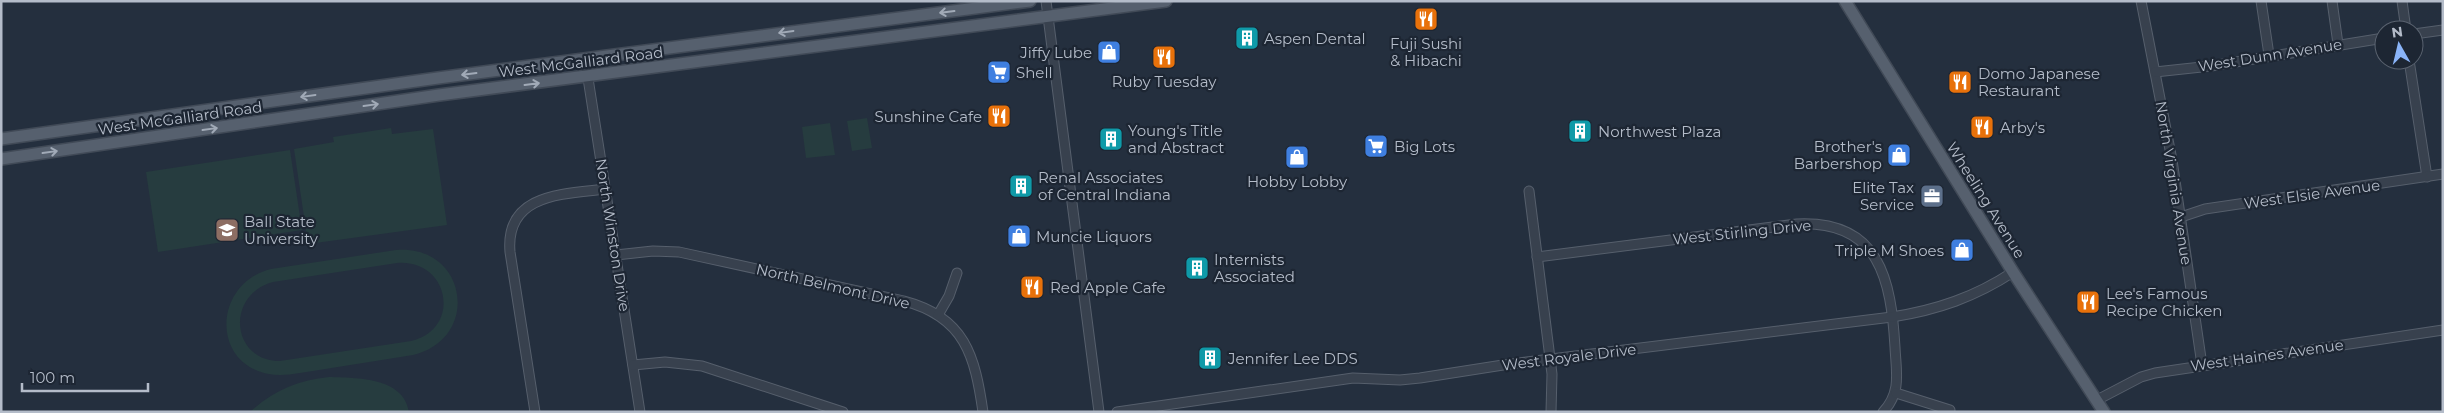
<svg xmlns="http://www.w3.org/2000/svg" width="2444" height="413" font-family="Montserrat,sans-serif">
<rect width="100%" height="100%" fill="#242f3e"/>
<g fill="#263c3f" fill-rule="evenodd">
<polygon points="867,118 872,148 852,151 847,121"/>
<polygon points="830,123 835,155 806,158 802,127"/>
<polygon points="391,128 392,134 433,129 447,225 308,244 294,149 334,142 333,137"/>
<polygon points="290,150 302,230 158,252 146,172"/>
<path d="M 396,250 C 467,244 482,338 413,355 C 382,360 350,365 319,370 C 303,372 285,377 269,374 C 210,363 214,283 271,269 ZM 397,263 C 450,259 462,329 411,341 L 280,361 C 231,361 225,295 273,282 Z"/>
<path d="M 329,377 C 356,378 404,377 409,412 L 250,412 C 273,391 298,380 329,377 Z"/>
</g>
<g fill="none" stroke-linecap="round" stroke-linejoin="round">
<g stroke="#565f6c" stroke-width="11">
<g id="minor">
<polyline points="1046,1 1099,412"/>
<polyline points="2141,1 2172,160 2202,365"/>
<polyline points="2261,1 2269,55"/>
<polyline points="2332,1 2338,44"/>
<polyline points="2402,1 2406,30"/>
<polyline points="2414,34 2443,30"/>
<polyline points="585,59 640,412"/>
<polyline points="2409,60 2427,177"/>
<polyline points="2155,72 2211,66 2384,38"/>
<polyline points="1529,191 1552,374 1551,412"/>
<polyline points="2181,217 2205,209 2443,174"/>
<path d="M 616,255 L 653,251 L 679,252 L 904,301 C 965,317 975,356 983,412"/>
<path d="M 1537,257 L 1797,224 C 1880,220 1891,280 1895,347 C 1896,371 1902,392 1883,412"/>
<polyline points="938,315 949,296 957,273"/>
<polyline points="633,365 665,362 702,366 843,412"/>
<polyline points="1896,393 1950,410"/>
<polyline points="2097,400 2141,377 2155,373 2443,330"/>
<path d="M 535,412 L 510,252 C 505,193 564,194 606,189"/>
<path d="M 1117,412 L 1353,378 L 1400,380 L 1420,378 L 1503,365 L 1892,317 C 1937,310 1975,297 2013,272"/>
</g>
</g>
<g stroke="#414a57" stroke-width="14">
<g id="major">
<polyline points="1845,1 2013,272 2104,412"/>
<polyline points="1,139 438,78 1030,1"/>
<polyline points="1,159 439,95 1166,1"/>
</g>
</g>
<use href="#minor" stroke="#38414e" stroke-width="9"/>
<use href="#major" stroke="#56606e" stroke-width="11"/>
</g>
<defs><path id="oneway-shaft" d="M-6 0H5M1.5-3L5.5 0L1.5 3" fill="none" stroke-width="1.6" stroke-linecap="round" stroke-linejoin="round" transform="scale(1.25)"/></defs>
<g stroke="#a1aab7">
<use href="#oneway-shaft" transform="translate(947 12) rotate(173)"/>
<use href="#oneway-shaft" transform="translate(786 32) rotate(172)"/>
<use href="#oneway-shaft" transform="translate(469 74) rotate(173)"/>
<use href="#oneway-shaft" transform="translate(532 84) rotate(-7)"/>
<use href="#oneway-shaft" transform="translate(308 96) rotate(172)"/>
<use href="#oneway-shaft" transform="translate(371 105) rotate(-8)"/>
<use href="#oneway-shaft" transform="translate(210 129) rotate(-8)"/>
<use href="#oneway-shaft" transform="translate(50 152) rotate(-8)"/>
</g>
<defs>
<g id="restaurant-square" transform="scale(1.25)"><rect x="-9" y="-9" width="18" height="18" rx="4" fill="#e8710a" stroke="#1d2633"/><path d="M-5-6h1v4h1v-4h1v4h1v-4h1v5L-1.5 .5V6h-2V.5L-5-1ZM5-6V6H3V1.5H1.5Q1.5-4 5-6Z" fill="#fff"/></g>
<g id="building-square" transform="scale(1.25)"><rect x="-9" y="-9" width="18" height="18" rx="4" fill="#0f9aa8" stroke="#1d2633"/><path d="M-4-6H4V6H1V3H-1V6H-4ZM-2.5-4.3h1.7v1.8h-1.7ZM.8-4.3h1.7v1.8H.8ZM-2.5-1h1.7V.8h-1.7ZM.8-1h1.7V.8H.8Z" fill="#fff"/></g>
<g id="shop-square" transform="scale(1.25)"><rect x="-9" y="-9" width="18" height="18" rx="4" fill="#3f7fe0" stroke="#1d2633"/><path d="M-5-2.5h2.3a2.7 3.5 0 0 1 5.4 0H5L5.5 6h-11ZM-1.5-2.5h3a1.5 2.3 0 0 0-3 0Z" fill="#fff"/></g>
<g id="supermarket-square" transform="scale(1.25)"><rect x="-9" y="-9" width="18" height="18" rx="4" fill="#3f7fe0" stroke="#1d2633"/><path d="M-6-5.5h2.5l.6 2H6L4.5 2H-2.5L-4.4-4H-6ZM-1.5 3.2a1.3 1.3 0 1 0 .1 0ZM3 3.2a1.3 1.3 0 1 0 .1 0Z" fill="#fff"/></g>
<g id="office-square" transform="scale(1.25)"><rect x="-9" y="-9" width="18" height="18" rx="4" fill="#5c6f8a" stroke="#1d2633"/><path d="M-6-3h4V-5.5h4V-3h4V5H-6ZM-1-4.5V-3h2v-1.5ZM-6 0V1H6V0Z" fill="#fff"/></g>
<g id="university-square" transform="scale(1.25)"><rect x="-9" y="-9" width="18" height="18" rx="4" fill="#8d6e63" stroke="#1d2633"/><path d="M0-5L7-2L0 1L-7-2ZM-4 1L0 2.5L4 1V4Q0 6-4 4Z" fill="#fff"/></g>
</defs>
<g fill-rule="evenodd">
<use href="#restaurant-square" x="1426" y="19"/>
<use href="#building-square" x="1247" y="38"/>
<use href="#shop-square" x="1109" y="52"/>
<use href="#restaurant-square" x="1164" y="57"/>
<use href="#supermarket-square" x="999" y="72"/>
<use href="#restaurant-square" x="1960" y="82"/>
<use href="#restaurant-square" x="999" y="116"/>
<use href="#restaurant-square" x="1982" y="127"/>
<use href="#building-square" x="1580" y="131"/>
<use href="#building-square" x="1111" y="139"/>
<use href="#supermarket-square" x="1376" y="146"/>
<use href="#shop-square" x="1899" y="155"/>
<use href="#shop-square" x="1297" y="157"/>
<use href="#building-square" x="1021" y="186"/>
<use href="#office-square" x="1932" y="196"/>
<use href="#university-square" x="227" y="230"/>
<use href="#shop-square" x="1019" y="236"/>
<use href="#shop-square" x="1962" y="250"/>
<use href="#building-square" x="1197" y="268"/>
<use href="#restaurant-square" x="1032" y="287"/>
<use href="#restaurant-square" x="2088" y="302"/>
<use href="#building-square" x="1210" y="358"/>
</g>
<g text-anchor="middle" dominant-baseline="central" stroke-width="4.5" stroke-linejoin="round" paint-order="stroke">
<g font-size="15" fill="#b4bcc9" stroke="#1d2633" text-anchor="start">
<text x="1264" y="38">Aspen Dental</text>
<text x="1426" y="43" text-anchor="middle">Fuji Sushi<tspan x="1426" dy="17">&amp; Hibachi</tspan></text>
<text x="1092" y="52" text-anchor="end">Jiffy Lube</text>
<text x="1016" y="72">Shell</text>
<text x="1978" y="73">Domo Japanese<tspan x="1978" dy="17">Restaurant</tspan></text>
<text x="1164" y="81" text-anchor="middle">Ruby Tuesday</text>
<text x="982" y="116" text-anchor="end">Sunshine Cafe</text>
<text x="2000" y="127">Arby's</text>
<text x="1128" y="130">Young's Title<tspan x="1128" dy="17">and Abstract</tspan></text>
<text x="1598" y="131">Northwest Plaza</text>
<text x="1394" y="146">Big Lots</text>
<text x="1882" y="146" text-anchor="end">Brother's<tspan x="1882" dy="17">Barbershop</tspan></text>
<text x="1038" y="177">Renal Associates<tspan x="1038" dy="17">of Central Indiana</tspan></text>
<text x="1297" y="181" text-anchor="middle">Hobby Lobby</text>
<text x="1914" y="187" text-anchor="end">Elite Tax<tspan x="1914" dy="17">Service</tspan></text>
<text x="244" y="221">Ball State<tspan x="244" dy="17">University</tspan></text>
<text x="1036" y="236">Muncie Liquors</text>
<text x="1944" y="250" text-anchor="end">Triple M Shoes</text>
<text x="1214" y="259">Internists<tspan x="1214" dy="17">Associated</tspan></text>
<text x="1050" y="287">Red Apple Cafe</text>
<text x="2106" y="293">Lee's Famous<tspan x="2106" dy="17">Recipe Chicken</tspan></text>
<text x="1228" y="358">Jennifer Lee DDS</text>
</g>
<g font-size="15" fill="#b4bcc9" stroke="#1d2633">
<text transform="translate(2270 55) rotate(-9)">West Dunn Avenue</text>
<text transform="translate(581 62) rotate(-7)">West McGalliard Road</text>
<text transform="translate(180 118) rotate(-8)">West McGalliard Road</text>
<text transform="translate(2174 183) rotate(81)">North Virginia Avenue</text>
<text transform="translate(2312 194) rotate(-8)">West Elsie Avenue</text>
<text transform="translate(1986 200) rotate(58)">Wheeling Avenue</text>
<text transform="translate(1742 232) rotate(-6)">West Stirling Drive</text>
<text transform="translate(613 235) rotate(81)">North Winston Drive</text>
<text transform="translate(833 286) rotate(13)">North Belmont Drive</text>
<text transform="translate(2267 355) rotate(-8)">West Haines Avenue</text>
<text transform="translate(1569 357) rotate(-7)">West Royale Drive</text>
</g>
</g>
<rect width="2444" height="413" fill="none" stroke="#b4bcc9" stroke-width="5"/>
<g transform="translate(2399 45) rotate(352)"><circle r="24" fill="#1d2633" stroke="#59626f"/>
<path d="M0-4L9 19L0 12L-9 19Z" fill="#8ab4f8"/>
<text y="-8" font-size="14" font-weight="bold" text-anchor="middle" fill="#b4bcc9">N</text>
</g>
<path d="M22 383v8h126v-8" fill="none" stroke="#b4bcc9" stroke-width="2.5"/>
<text x="30" y="383" font-size="15" fill="#b4bcc9" stroke="#1d2633" stroke-width="4" paint-order="stroke">100 m</text>
</svg>
